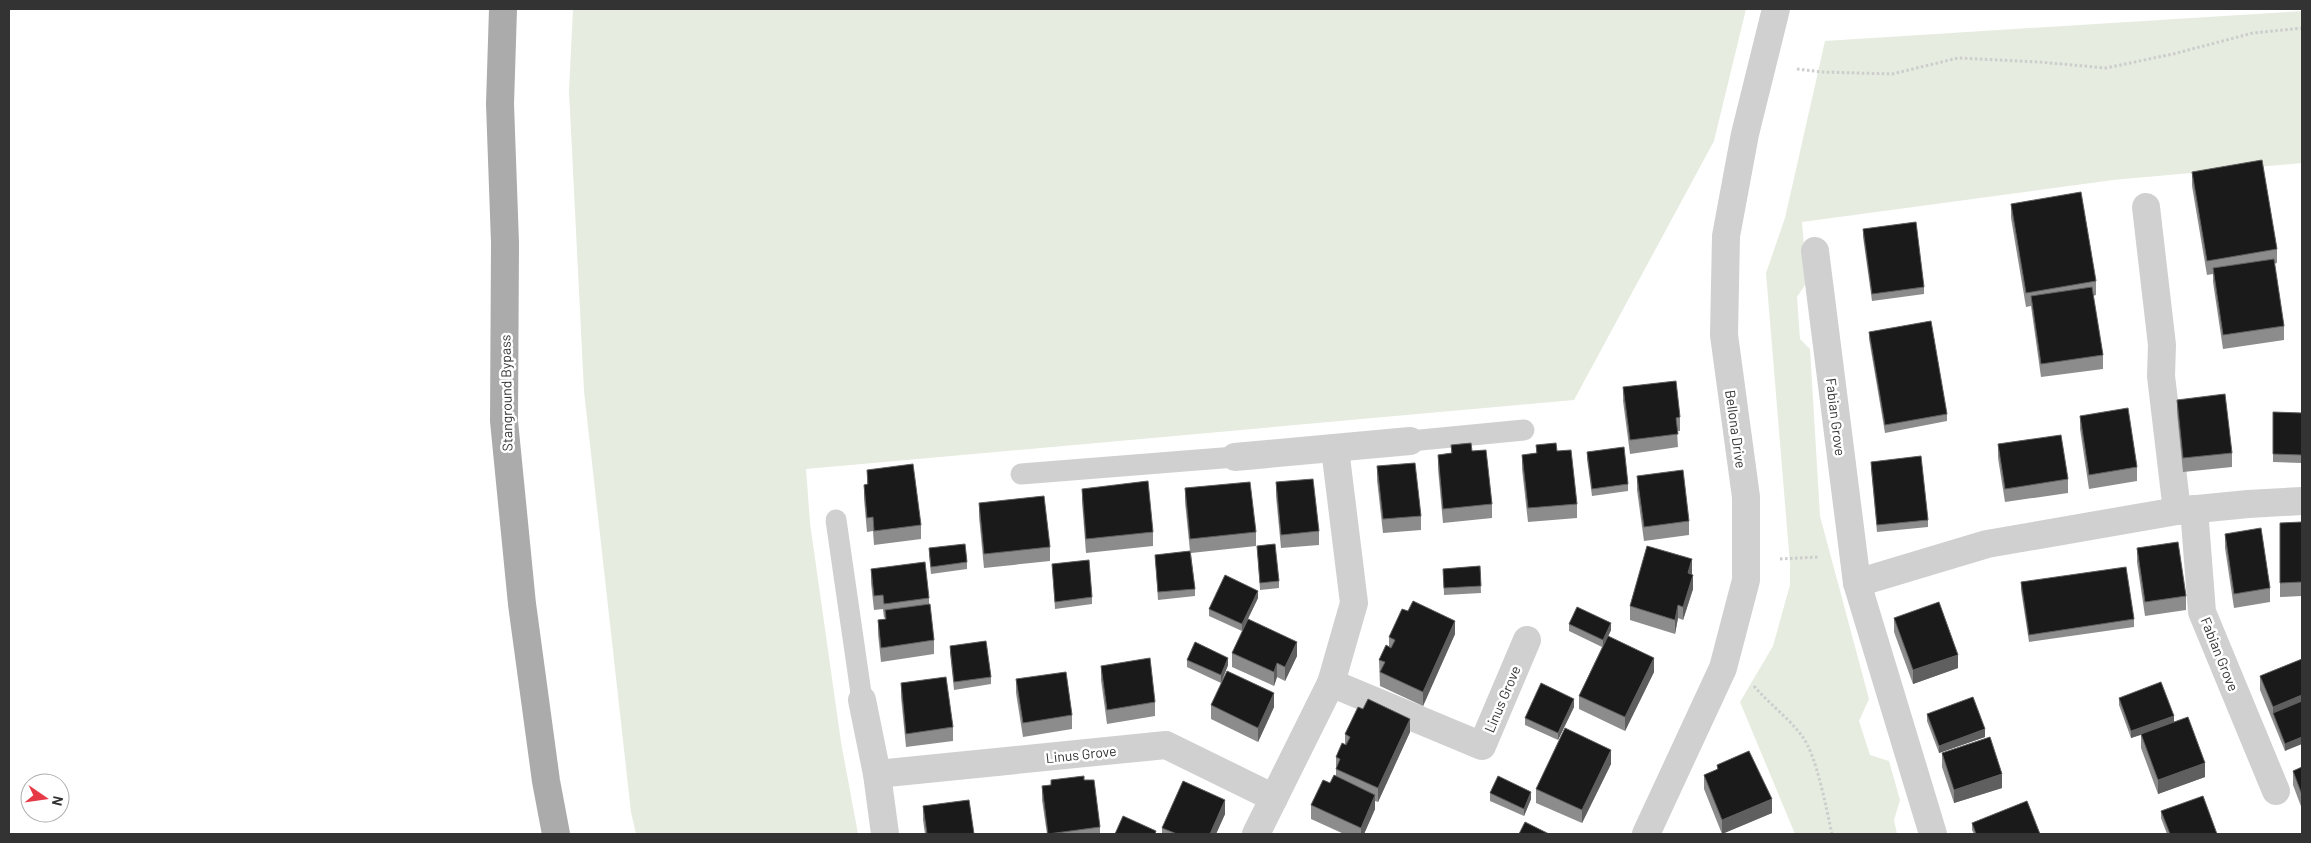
<svg xmlns="http://www.w3.org/2000/svg" width="2311" height="843" font-family="Barlow,sans-serif">
<rect width="100%" height="100%" fill="#fff"/>
<g fill="#e6ecdf">
<polygon points="573,9 1746,9 1714,141 1574,400 806,469 810,523 841,742 858,834 636,834 631,812 584,391 569,91"/>
<polygon points="2302,11 2302,163 2113,180 1802,222 1807,282 1797,297 1800,339 1810,349 1820,516 1869,699 1859,721 1870,755 1889,761 1900,800 1894,820 1897,834 1795,834 1740,702 1773,646 1790,585 1790,564 1766,273 1785,218 1825,41"/>
</g>
<g fill="none" stroke-linecap="round" stroke-linejoin="round">
<g stroke="#cdcdcd" stroke-width="3" stroke-dasharray="2.5 2.5" stroke-linecap="butt">
<polyline points="1797,69 1822,72 1892,74 1958,58 2039,62 2106,68 2173,54 2253,33 2302,28"/>
<polyline points="1780,559 1818,557"/>
<path d="M 1754,686 C 1769,704 1788,717 1802,736 C 1817,756 1826,808 1832,834"/>
</g>
<g stroke="#d0d0d0" stroke-width="21">
<polyline points="1410,441 1524,430"/>
<polyline points="1021,474 1235,457"/>
<polyline points="836,520 862,700"/>
</g>
<g stroke="#d0d0d0" stroke-width="28">
<polyline points="2146,207 2162,345 2161,376 2177,511"/>
<polyline points="1815,251 1857,583 1933,834"/>
<polyline points="1235,457 1410,441"/>
<polyline points="2194,509 2202,612 2276,791"/>
<polyline points="1857,583 1987,544 2177,511 2248,504 2302,501"/>
<polyline points="1331,683 1482,746 1527,640"/>
<polyline points="862,700 877,774 885,834"/>
<polyline points="877,774 1166,745 1274,798"/>
<polyline points="1256,834 1331,683 1354,603 1335,449"/>
<polyline points="1646,834 1723,668 1746,580 1746,497 1724,335 1726,236 1745,134 1776,9"/>
</g>
<polyline stroke="#ababab" stroke-width="28" points="503,9 500,104 505,243 504,421 522,604 546,781 556,834"/>
</g>
<g fill="#8c8c8c">
<polygon points="2192,172 2277,249 2277,263 2274,264 2284,326 2284,340 2223,349 2213,282 2213,274 2207,275 2192,186"/>
<polygon points="2011,204 2096,281 2096,295 2093,296 2103,355 2103,369 2041,377 2031,306 2026,307 2011,218"/>
<polygon points="1863,229 1924,287 1924,294 1872,301 1863,237"/>
<polygon points="1869,332 1947,414 1947,421 1885,433 1869,339"/>
<polygon points="1623,387 1680,417 1680,431 1677,431 1678,447 1630,454 1623,401"/>
<polygon points="2177,400 2232,453 2232,467 2183,472 2177,413"/>
<polygon points="2273,412 2302,413 2302,463 2273,462"/>
<polygon points="2080,416 2137,467 2137,481 2089,489 2080,429"/>
<polygon points="1998,444 2068,479 2068,493 2005,502 1998,458"/>
<polygon points="1451,445 1472,451 1492,504 1492,518 1443,523 1438,469 1438,455 1451,453"/>
<polygon points="1536,445 1557,451 1577,504 1577,518 1528,522 1522,469 1522,455 1536,453"/>
<polygon points="1587,452 1628,484 1628,491 1592,496 1587,459"/>
<polygon points="1871,462 1928,520 1928,527 1877,532 1871,469"/>
<polygon points="1377,466 1421,516 1421,530 1383,533 1377,480"/>
<polygon points="867,470 921,525 921,539 874,545 873,531 867,532 864,499 864,485 867,484"/>
<polygon points="1637,476 1689,521 1689,535 1644,541 1637,490"/>
<polygon points="1276,482 1319,531 1319,545 1281,548 1276,496"/>
<polygon points="1185,488 1256,532 1256,546 1191,553 1195,589 1195,596 1158,600 1155,555 1190,551 1185,502"/>
<polygon points="1082,489 1153,532 1153,546 1086,553 1082,502"/>
<polygon points="979,503 1050,547 1050,561 984,568 979,517"/>
<polygon points="2302,522 2302,596 2280,597 2280,523"/>
<polygon points="2225,534 2270,588 2270,602 2234,608 2225,548"/>
<polygon points="1257,546 1279,581 1279,588 1260,590"/>
<polygon points="929,548 967,562 967,569 931,574 929,555"/>
<polygon points="2137,548 2186,596 2186,610 2145,616 2137,562"/>
<polygon points="1052,564 1092,597 1092,604 1055,609"/>
<polygon points="1480,566 1481,593 1444,595 1443,569"/>
<polygon points="871,569 929,598 929,604 934,640 934,654 881,662 878,634 878,620 885,619 885,617 884,618 883,609 874,610 871,583"/>
<polygon points="1692,573 1693,589 1683,620 1678,618 1675,634 1630,620 1630,606"/>
<polygon points="2021,582 2134,619 2134,627 2029,642 2021,590"/>
<polygon points="1258,598 1242,631 1209,616 1209,609"/>
<polygon points="1894,618 1958,668 1913,684 1894,632"/>
<polygon points="1569,624 1611,630 1608,636 1654,672 1625,731 1579,709 1579,696 1602,647 1569,631"/>
<polygon points="1455,634 1423,706 1380,686 1379,660 1389,647 1389,637"/>
<polygon points="950,646 991,677 991,684 954,690 950,653"/>
<polygon points="1232,653 1297,656 1285,681 1277,677 1274,686 1232,667"/>
<polygon points="2302,659 2285,751 2260,690 2260,676"/>
<polygon points="1187,660 1228,665 1221,683 1187,667"/>
<polygon points="1101,666 1155,702 1155,716 1107,724 1101,680"/>
<polygon points="1016,679 1072,715 1072,729 1023,737 1016,693"/>
<polygon points="901,683 953,727 953,741 906,747 901,697"/>
<polygon points="2119,698 2174,722 2205,777 2158,794 2141,748 2141,735 2131,738 2119,705"/>
<polygon points="1211,705 1274,707 1258,742 1211,719"/>
<polygon points="1574,707 1558,740 1525,725 1525,718"/>
<polygon points="1927,714 1985,737 1939,753 1927,721"/>
<polygon points="1410,732 1378,802 1375,801 1375,809 1364,834 1344,834 1311,819 1311,805 1336,776 1336,757 1345,744 1345,734"/>
<polygon points="1942,753 2002,788 1954,803 1942,767"/>
<polygon points="1611,764 1582,823 1536,803 1536,789"/>
<polygon points="1717,765 1772,813 1722,834 1704,789 1704,775 1717,770"/>
<polygon points="2302,767 2302,809 2293,785 2293,771"/>
<polygon points="1084,780 1100,827 1100,834 1047,834 1042,800 1042,786"/>
<polygon points="1490,793 1531,799 1524,816 1490,801"/>
<polygon points="923,806 974,834 925,834 923,820"/>
<polygon points="2161,811 2217,834 2167,834 2161,818"/>
<polygon points="1225,814 1216,834 1162,834 1162,828"/>
<polygon points="1972,823 2040,834 1974,834 1972,830"/>
</g>
<g fill="#5f5f5f">
<polygon points="1692,559 1692,573 1688,587 1688,573"/>
<polygon points="1693,575 1693,589 1683,620 1683,607"/>
<polygon points="1258,591 1258,598 1242,631 1242,624"/>
<polygon points="1678,605 1678,618 1675,634 1675,620"/>
<polygon points="1455,621 1455,634 1423,706 1423,692"/>
<polygon points="1611,623 1611,630 1603,648 1603,640"/>
<polygon points="1297,642 1297,656 1285,681 1285,667"/>
<polygon points="1958,655 1958,668 1913,684 1913,670"/>
<polygon points="1228,658 1228,665 1221,683 1221,675"/>
<polygon points="1654,658 1654,672 1625,731 1625,717"/>
<polygon points="1277,663 1277,677 1274,686 1274,672"/>
<polygon points="1274,693 1274,707 1258,742 1258,728"/>
<polygon points="2302,695 2302,709 2273,713 2273,707"/>
<polygon points="1574,699 1574,707 1558,740 1558,733"/>
<polygon points="2174,716 2174,723 2131,738 2131,731"/>
<polygon points="1410,719 1410,732 1378,802 1378,788"/>
<polygon points="1985,729 1985,737 1939,753 1939,746"/>
<polygon points="2302,737 2302,744 2285,751 2285,744"/>
<polygon points="1611,750 1611,764 1582,823 1582,810"/>
<polygon points="2205,763 2205,777 2158,794 2158,780"/>
<polygon points="2002,774 2002,788 1954,803 1954,790"/>
<polygon points="1531,792 1531,799 1524,816 1524,809"/>
<polygon points="1375,795 1375,809 1364,834 1361,834 1361,828"/>
<polygon points="1772,799 1772,813 1722,834 1722,820"/>
<polygon points="1225,800 1225,814 1216,834 1210,834"/>
</g>
<g fill="#1a1a1a" stroke="#5f5f5f">
<polygon points="2262,160 2277,249 2207,261 2192,172"/>
<polygon points="2081,192 2096,281 2026,293 2011,204"/>
<polygon points="1916,222 1924,287 1872,294 1863,229"/>
<polygon points="2274,259 2284,326 2223,335 2213,268"/>
<polygon points="2092,287 2103,355 2041,364 2031,296"/>
<polygon points="1931,321 1947,414 1885,425 1869,332"/>
<polygon points="1676,381 1680,417 1676,418 1678,434 1630,440 1623,387"/>
<polygon points="2225,394 2232,453 2183,458 2177,400"/>
<polygon points="2128,408 2137,467 2089,475 2080,416"/>
<polygon points="2273,412 2302,413 2302,455 2273,454"/>
<polygon points="2061,435 2068,479 2005,489 1998,444"/>
<polygon points="1471,443 1472,451 1486,450 1492,504 1443,509 1438,455 1452,453 1451,445"/>
<polygon points="1556,443 1557,451 1571,450 1577,504 1528,508 1522,455 1537,453 1536,445"/>
<polygon points="1624,447 1628,484 1592,489 1587,452"/>
<polygon points="1921,456 1928,520 1877,525 1871,462"/>
<polygon points="1415,463 1421,516 1383,519 1377,466"/>
<polygon points="913,464 921,525 874,531 873,517 867,518 864,485 868,484 867,470"/>
<polygon points="1683,470 1689,521 1644,527 1637,476"/>
<polygon points="1313,479 1319,531 1281,535 1276,482"/>
<polygon points="1148,481 1153,532 1086,539 1082,489"/>
<polygon points="1250,482 1256,532 1190,539 1185,488"/>
<polygon points="1044,496 1050,547 984,554 979,503"/>
<polygon points="2302,522 2302,582 2280,583 2280,523"/>
<polygon points="2261,528 2270,588 2234,594 2225,534"/>
<polygon points="2178,542 2186,596 2145,602 2137,548"/>
<polygon points="965,544 967,562 931,567 929,548"/>
<polygon points="1275,544 1279,581 1260,583 1257,546"/>
<polygon points="1647,546 1692,559 1688,573 1693,575 1683,607 1678,605 1675,620 1630,606"/>
<polygon points="1190,551 1195,589 1158,592 1155,555"/>
<polygon points="1089,560 1092,597 1055,602 1052,564"/>
<polygon points="925,562 929,598 884,604 883,595 874,596 871,569"/>
<polygon points="1480,566 1481,586 1444,588 1443,569"/>
<polygon points="2126,567 2134,619 2029,635 2021,582"/>
<polygon points="1225,575 1258,591 1242,624 1209,609"/>
<polygon points="1413,601 1455,621 1423,692 1380,672 1385,662 1379,660 1386,645 1391,648 1395,640 1389,637 1402,609 1408,611"/>
<polygon points="1939,602 1958,655 1913,670 1894,618"/>
<polygon points="930,604 934,640 881,648 878,620 886,619 885,610"/>
<polygon points="1577,607 1611,623 1603,640 1569,624"/>
<polygon points="1248,619 1297,642 1285,667 1277,663 1274,672 1232,653"/>
<polygon points="1608,636 1654,658 1625,717 1579,696"/>
<polygon points="986,641 991,677 954,682 950,646"/>
<polygon points="1195,642 1228,658 1221,675 1187,660"/>
<polygon points="1150,658 1155,702 1107,710 1101,666"/>
<polygon points="2302,659 2302,695 2273,707 2260,676"/>
<polygon points="1227,671 1274,693 1258,728 1211,705"/>
<polygon points="1066,672 1072,715 1023,723 1016,679"/>
<polygon points="946,677 953,727 906,734 901,683"/>
<polygon points="2161,682 2174,716 2131,731 2119,698"/>
<polygon points="1541,683 1574,699 1558,733 1525,718"/>
<polygon points="1973,697 1985,729 1939,746 1927,714"/>
<polygon points="1368,699 1410,719 1378,788 1336,769 1340,759 1336,757 1342,743 1346,745 1350,737 1345,734 1358,707 1363,709"/>
<polygon points="2302,701 2302,737 2285,744 2273,713"/>
<polygon points="2188,717 2205,763 2158,780 2141,734"/>
<polygon points="1565,728 1611,750 1582,810 1536,789"/>
<polygon points="1990,737 2002,774 1954,790 1942,753"/>
<polygon points="1749,751 1772,799 1722,820 1704,775 1718,769 1717,765"/>
<polygon points="2302,767 2302,795 2293,771"/>
<polygon points="1334,775 1375,795 1361,828 1311,805 1323,780 1330,783"/>
<polygon points="1084,776 1084,780 1094,780 1100,827 1048,834 1042,786 1051,785 1051,780"/>
<polygon points="1498,776 1531,792 1524,809 1490,793"/>
<polygon points="1183,781 1225,800 1210,834 1177,834 1162,828"/>
<polygon points="2203,796 2217,834 2170,834 2161,811"/>
<polygon points="969,800 974,834 927,834 923,806"/>
<polygon points="2027,801 2040,834 1976,834 1972,823"/>
<polygon points="1123,816 1156,831 1155,834 1115,834"/>
<polygon points="1525,822 1549,834 1519,834"/>
</g>
<g text-anchor="middle" dominant-baseline="central" stroke-width="5" stroke-linejoin="round" paint-order="stroke">
<g font-size="14" fill="#333" stroke="#fff">
<text transform="translate(506 393) rotate(-91)">Stanground Bypass</text>
<text transform="translate(1836 417) rotate(83)">Fabian Grove</text>
<text transform="translate(1736 429) rotate(82)">Bellona Drive</text>
<text transform="translate(2220 654) rotate(68)">Fabian Grove</text>
<text transform="translate(1502 699) rotate(-67)">Linus Grove</text>
<text transform="translate(1081 754) rotate(-6)">Linus Grove</text>
</g>
</g>
<rect width="2311" height="843" fill="none" stroke="#333333" stroke-width="20"/>
<g transform="translate(45 798) rotate(103)"><circle r="24" fill="#ffffff" stroke="#adadad"/>
<path d="M0-4L9 19L0 12L-9 19Z" fill="#e63946"/>
<text y="-8" font-size="14" font-weight="bold" text-anchor="middle" fill="#333333">N</text>
</g>
</svg>
